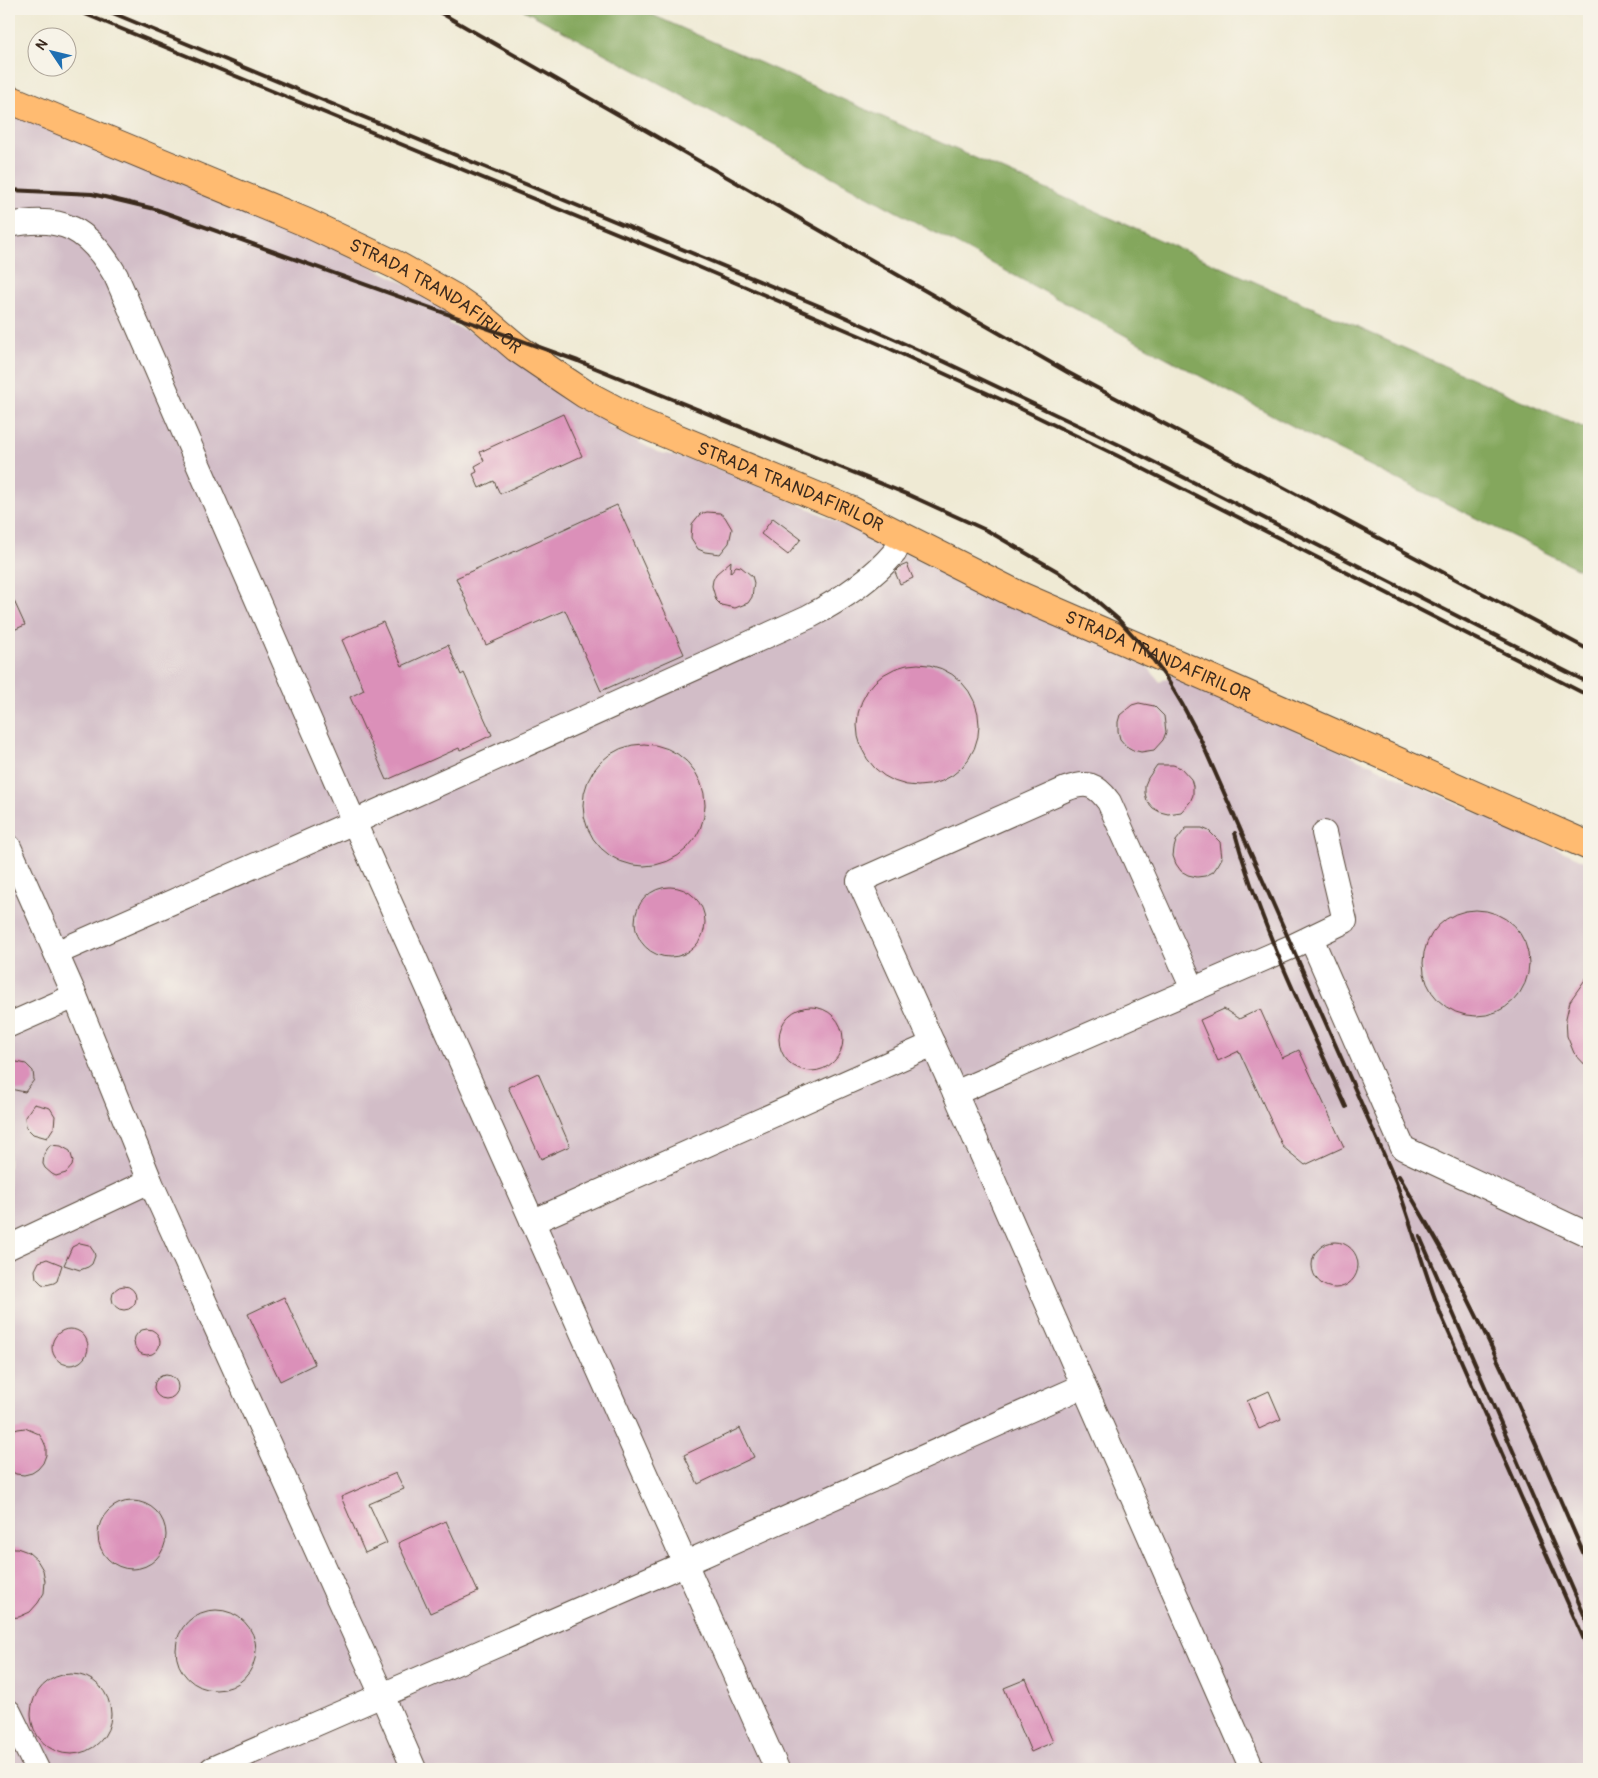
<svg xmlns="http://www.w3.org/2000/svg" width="1598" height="1778" font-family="Pangolin,sans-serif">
<rect width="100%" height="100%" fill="#f7f3e8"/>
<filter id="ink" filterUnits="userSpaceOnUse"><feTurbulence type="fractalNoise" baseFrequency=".02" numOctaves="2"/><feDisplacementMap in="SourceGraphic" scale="10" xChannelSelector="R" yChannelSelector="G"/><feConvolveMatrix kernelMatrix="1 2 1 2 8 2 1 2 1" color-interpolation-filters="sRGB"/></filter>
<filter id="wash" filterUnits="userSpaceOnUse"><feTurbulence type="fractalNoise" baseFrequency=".0096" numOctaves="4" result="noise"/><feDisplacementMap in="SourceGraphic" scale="20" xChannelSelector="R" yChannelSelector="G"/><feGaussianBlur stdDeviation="1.12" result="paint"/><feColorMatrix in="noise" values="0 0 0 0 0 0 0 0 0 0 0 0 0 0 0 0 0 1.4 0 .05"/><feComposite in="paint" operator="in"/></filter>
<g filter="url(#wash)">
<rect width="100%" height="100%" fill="#efead4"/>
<polygon fill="#d2bdc7" points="9,112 309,236 455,308 449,324 489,339 609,419 607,425 657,452 698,461 756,484 1147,666 1160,682 1172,675 1589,863 1589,1769 9,1769"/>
<polygon fill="#84a75d" stroke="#60683e" points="522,9 639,9 1589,430 1589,574 1322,442"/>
<g id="blocks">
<g fill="#db90b9">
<polygon points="563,414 582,456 500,494 494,481 479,488 473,474 477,472 475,466 484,461 480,452"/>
<polygon points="617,505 684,654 601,691 565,610 486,645 456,578"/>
<polygon points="707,512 720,513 725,517 732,529 729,543 720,554 705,552 698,549 691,538 692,524 700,514"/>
<polygon points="773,518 801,539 788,555 761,534"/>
<polygon points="731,561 730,573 736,566 741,567 752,576 754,583 752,597 748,603 735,608 721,605 716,600 712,586 713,580 716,574"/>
<polygon points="907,564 913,578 900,584 895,572 900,567"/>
<polygon points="9,590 25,625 9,632"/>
<polygon points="383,622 402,666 448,645 461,675 464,673 492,735 460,750 459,748 387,780 350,697 364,690 342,640"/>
<circle cx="918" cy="725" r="61"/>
<polygon points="1139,703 1154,706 1164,716 1166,732 1163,740 1154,750 1141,752 1133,750 1126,746 1120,739 1118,731 1118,722 1120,715 1132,705"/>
<circle cx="644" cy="805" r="61"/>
<polygon points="1157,765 1173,765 1181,768 1191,779 1193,786 1193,795 1190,802 1181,812 1168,814 1160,812 1153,808 1147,801 1145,793 1145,785 1148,778"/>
<polygon points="1186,828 1202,828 1209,831 1220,842 1222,858 1218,865 1213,872 1205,876 1197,877 1188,875 1181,871 1176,864 1173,856 1174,848 1176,841"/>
<circle cx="670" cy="922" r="35"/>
<circle cx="1476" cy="963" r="53"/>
<polygon points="1589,974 1589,1069 1574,1053 1567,1036 1566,1018 1570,1001"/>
<circle cx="811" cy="1039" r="32"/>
<polygon points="1224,1009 1239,1019 1260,1009 1282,1058 1299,1050 1344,1147 1305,1165 1283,1147 1239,1051 1218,1061 1200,1020"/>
<polygon points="17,1062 26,1064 33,1071 34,1080 25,1092 15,1090 9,1087 9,1067"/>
<polygon points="538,1073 570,1146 541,1159 508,1087"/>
<polygon points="34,1104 50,1108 55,1116 54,1127 47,1138 33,1134 26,1127 25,1117"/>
<polygon points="50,1145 61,1146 70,1151 73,1161 72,1166 66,1173 56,1176 52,1174 45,1168 43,1164 44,1154"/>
<circle cx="1335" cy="1265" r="23"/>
<polygon points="80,1243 89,1245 94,1252 95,1256 92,1264 88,1267 80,1270 64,1265 72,1247"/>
<polygon points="47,1259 62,1265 57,1281 54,1283 46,1285 42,1284 36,1278 35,1270 39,1262"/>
<circle cx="124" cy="1298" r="12"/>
<polygon points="284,1297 315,1364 280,1381 248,1314"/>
<circle cx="147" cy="1342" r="13"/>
<circle cx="70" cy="1347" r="18"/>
<circle cx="166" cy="1387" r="12"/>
<polygon points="1269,1391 1281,1419 1259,1429 1247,1401"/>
<polygon points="25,1428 39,1434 43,1440 46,1447 46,1455 43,1463 38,1469 32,1473 24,1475 16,1474 9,1470 9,1432 18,1429"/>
<polygon points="740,1428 754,1457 698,1484 684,1455"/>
<polygon points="396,1473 404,1489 369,1504 387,1543 365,1553 341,1497"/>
<circle cx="132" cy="1535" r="34"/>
<polygon points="446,1521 478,1592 430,1613 398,1543"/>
<polygon points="9,1548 17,1548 28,1552 37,1560 43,1570 45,1581 44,1593 38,1603 30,1612 19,1617 9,1618"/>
<circle cx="216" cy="1650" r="40"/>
<circle cx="71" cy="1714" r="40"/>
<polygon points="1026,1679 1053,1742 1031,1752 1004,1688"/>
</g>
</g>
</g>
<g filter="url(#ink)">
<use href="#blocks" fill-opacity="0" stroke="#564739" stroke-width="1"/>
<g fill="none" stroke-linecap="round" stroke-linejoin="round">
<g stroke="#564739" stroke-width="26">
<g id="minor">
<path d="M 9,225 C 63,214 89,229 116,276 L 354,822 L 777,1769"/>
<polyline points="9,847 75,996 150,1181 382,1695 414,1769"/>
<polyline points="1311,938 1403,1148 1589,1235"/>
<path d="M 56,953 L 354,822 L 808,617 C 839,601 872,579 895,552"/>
<path d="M 1193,989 L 1109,802 C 1096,784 1087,781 1066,789 L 859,881 L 955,1093 L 1252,1769"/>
<polyline points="9,1025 75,996"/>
<polyline points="955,1093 1291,947 1345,921 1324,833"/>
<polyline points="532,1222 933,1044"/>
<polyline points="9,1247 150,1181"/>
<polyline points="9,1712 37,1769"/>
<polyline points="212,1769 686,1563 1083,1386"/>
</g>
</g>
<g stroke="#564739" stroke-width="30">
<g id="major">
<path id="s1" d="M 9,99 L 305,222 L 396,265 L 453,297 L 476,313 L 517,348 L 564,380 L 585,394 L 638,422 L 850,510 L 1016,594 L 1182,666 L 1589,846"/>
</g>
</g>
<use href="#minor" stroke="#fff" stroke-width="24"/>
<use href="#major" stroke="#ffbb71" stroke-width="28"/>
<g stroke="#3b2a1e" stroke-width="4">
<polyline points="73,9 694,265 884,346 1013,405 1118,456 1589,696"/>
<polyline points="103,9 834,312 945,362 1126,448 1589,683"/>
<polyline points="434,9 1067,372 1589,650"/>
<path d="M 9,190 L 92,194 L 155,209 L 578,361 L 909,495 L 988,531 L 1057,571 L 1090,595 L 1118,619 L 1147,651 L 1167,679 L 1182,704 L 1199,736 L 1396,1182 C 1412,1226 1424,1271 1441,1315 L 1589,1651"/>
<path d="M 1235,833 C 1261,928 1306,1017 1346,1107"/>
<path d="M 1399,1176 C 1420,1212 1442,1248 1461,1285 C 1508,1377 1548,1472 1589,1566"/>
<polyline points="1420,1237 1589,1626"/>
</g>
</g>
</g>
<g text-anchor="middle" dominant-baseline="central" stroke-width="4.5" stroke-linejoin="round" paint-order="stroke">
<g font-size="18" fill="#3b2a1e" stroke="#f7f3e8">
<text stroke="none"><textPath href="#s1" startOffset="471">STRADA TRANDAFIRILOR</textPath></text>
<text stroke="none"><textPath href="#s1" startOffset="876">STRADA TRANDAFIRILOR</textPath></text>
<text stroke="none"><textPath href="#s1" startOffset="1281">STRADA TRANDAFIRILOR</textPath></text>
</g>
</g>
<rect width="1598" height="1778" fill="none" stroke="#f7f3e8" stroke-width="30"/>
<g transform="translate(52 52) rotate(305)"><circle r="24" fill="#f7f3e8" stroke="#aca397"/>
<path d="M0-4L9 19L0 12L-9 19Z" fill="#1f6fb2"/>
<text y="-8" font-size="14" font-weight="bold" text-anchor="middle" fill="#3b2a1e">N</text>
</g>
</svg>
